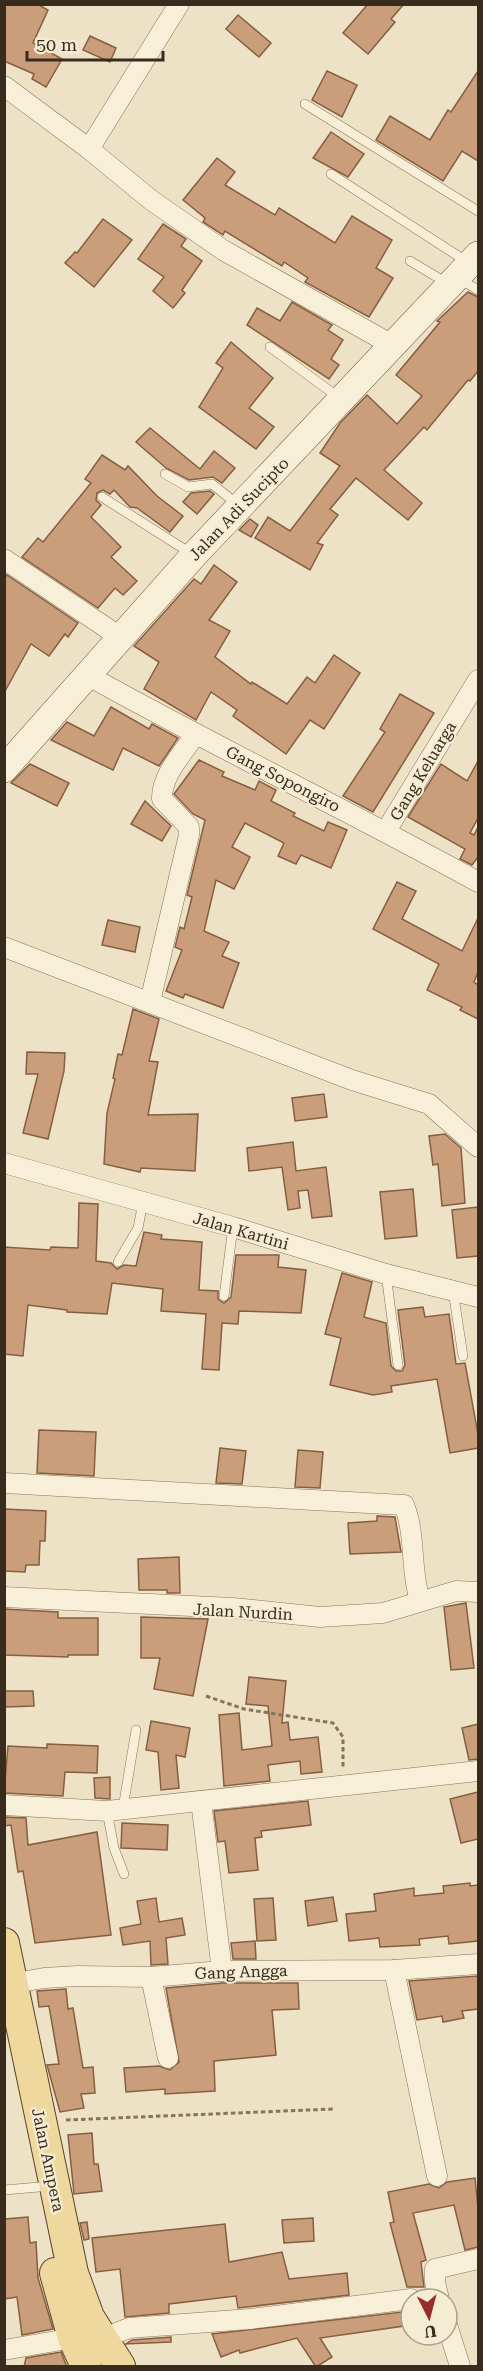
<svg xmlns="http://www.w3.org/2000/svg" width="483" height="2371" font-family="'Roboto Serif',serif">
<rect width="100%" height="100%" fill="#ede2c5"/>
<g fill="#cb9e7b" stroke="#865e41" stroke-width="1.5">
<polygon points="4,4 37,4 48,10 33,43 62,59 46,87 32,79 34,74 4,61"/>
<polygon points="368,4 404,4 391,19 395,22 368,54 343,33"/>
<polygon points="238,15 271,43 259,57 226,29"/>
<polygon points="90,36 116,48 110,62 83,50"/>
<polygon points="327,71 357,85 342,117 312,100"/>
<polygon points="478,71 478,161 462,151 443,181 376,140 390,116 430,140 448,110 451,112"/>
<polygon points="331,132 364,154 348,177 313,158"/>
<polygon points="217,158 235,172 225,185 275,215 279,208 335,243 352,216 392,240 376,268 393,278 369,317 305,282 308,278 284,262 282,266 225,231 223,235 203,222 205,218 183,200"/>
<polygon points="103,219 132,240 94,287 65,263 75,252 77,253"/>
<polygon points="163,224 186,239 181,246 202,261 182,290 185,293 173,308 153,291 164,277 138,259"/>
<polygon points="468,292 478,297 478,371 470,381 468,380 427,430 424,427 384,470 422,503 408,520 356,478 330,509 338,515 317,543 323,545 310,570 255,538 268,517 290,531 340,466 320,453 340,423 367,395 397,424 422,396 396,375 440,322 437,321"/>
<polygon points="292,302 332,325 328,330 343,340 331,359 339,365 329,379 247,325 257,308 280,321"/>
<polygon points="231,342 273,378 249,408 274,427 256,449 199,407 223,368 216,363"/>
<polygon points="150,428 200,469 214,451 235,468 222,483 213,477 189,480 166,468 136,442"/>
<polygon points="102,455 125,470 128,466 157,496 183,516 170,532 137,508 130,507 114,490 110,494 103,490 97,493 96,500 101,505 91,517 121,547 111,557 137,581 123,595 115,588 98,608 22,557 38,538 43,542 91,483 85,479"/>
<polygon points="210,491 214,494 197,514 183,502 191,493"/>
<polygon points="250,519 258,525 251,537 239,530"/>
<polygon points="214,565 237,582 209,620 230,631 215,657 251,684 252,682 287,704 307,677 315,683 334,655 360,673 324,729 310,720 286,754 233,716 237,710 211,692 196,720 144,689 159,662 134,646 194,579 201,584"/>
<polygon points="7,575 78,623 68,637 65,634 49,656 31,644 4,693 4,578"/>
<polygon points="400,694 434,713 373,812 343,796 385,732 380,729"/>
<polygon points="111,707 149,729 152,724 178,738 159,766 123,748 113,770 51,740 67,722 94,736"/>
<polygon points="199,760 224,772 222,776 255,790 259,781 276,790 271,801 295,813 293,816 324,831 328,822 347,830 331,868 301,855 296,864 278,856 284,843 245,823 232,847 250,857 234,889 216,880 204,931 229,942 222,956 239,963 223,1008 185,994 183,998 166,991 182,950 175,947 180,927 184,929 192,897 187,895 205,820 193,814 174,794"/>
<polygon points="478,761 478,818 470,833 474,835 478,827 478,857 472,865 460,859 465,849 408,817 441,764 467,781"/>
<polygon points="30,764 69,783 57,806 11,783"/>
<polygon points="145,801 171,826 162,841 131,824"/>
<polygon points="397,882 416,891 402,919 462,951 478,918 478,972 474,982 478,985 478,1019 460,1010 462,1007 427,990 439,964 373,929"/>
<polygon points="108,920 140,927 135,952 102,945"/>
<polygon points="133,1009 159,1019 149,1061 158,1062 148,1115 198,1114 195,1171 141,1168 140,1172 104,1164 107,1113 115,1079 113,1078 118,1054 122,1055"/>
<polygon points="27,1052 65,1053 64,1071 48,1139 23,1133 38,1074 26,1074"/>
<polygon points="324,1094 327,1117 295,1121 292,1098"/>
<polygon points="445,1134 461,1148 465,1203 442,1206 438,1164 433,1165 429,1136"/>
<polygon points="293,1142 296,1171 326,1167 332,1216 312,1218 308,1190 298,1191 300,1208 288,1210 282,1167 249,1171 247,1148"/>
<polygon points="413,1189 417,1236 385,1239 380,1192"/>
<polygon points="79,1203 98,1204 96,1261 111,1263 117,1269 124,1265 136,1266 144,1232 162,1235 161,1239 202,1242 199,1290 218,1291 218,1299 224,1303 231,1297 236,1255 279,1255 278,1267 306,1270 301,1313 239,1311 238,1324 222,1323 219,1370 202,1369 206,1314 161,1311 163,1289 112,1283 107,1314 67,1312 67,1310 28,1305 23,1356 4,1354 4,1247 50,1250 51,1247 78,1248"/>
<polygon points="478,1207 478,1256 457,1258 452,1210"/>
<polygon points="342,1273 372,1282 364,1317 386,1323 391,1366 396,1371 402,1371 405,1365 398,1310 423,1307 425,1317 449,1314 456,1364 465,1363 478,1434 478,1448 450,1453 437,1379 391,1386 392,1392 373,1395 330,1385 341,1338 325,1334"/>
<polygon points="39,1430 96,1432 94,1476 37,1473"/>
<polygon points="220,1448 246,1451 242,1484 216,1483"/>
<polygon points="298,1450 323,1452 320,1488 295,1487"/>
<polygon points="4,1509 46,1511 45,1541 40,1541 39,1565 26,1565 25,1572 4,1571"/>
<polygon points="377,1516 395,1517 401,1552 350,1554 348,1523 377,1521"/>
<polygon points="179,1557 180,1593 167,1593 167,1590 139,1590 138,1559"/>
<polygon points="466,1603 474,1668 451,1670 444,1607"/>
<polygon points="4,1609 58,1612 58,1618 98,1618 98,1655 68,1655 68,1657 4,1655"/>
<polygon points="141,1617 208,1619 193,1696 154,1689 160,1658 141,1658"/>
<polygon points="249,1677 286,1681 282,1723 288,1722 290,1740 318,1737 322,1772 301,1774 300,1761 268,1765 270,1781 224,1786 219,1715 239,1713 242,1750 272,1746 268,1706 246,1704"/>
<polygon points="4,1691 33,1691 34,1706 4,1707"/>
<polygon points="151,1721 190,1728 185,1757 176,1755 179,1788 161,1790 158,1752 146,1750"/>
<polygon points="478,1724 478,1759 469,1760 462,1728"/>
<polygon points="47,1744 98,1746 97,1773 65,1772 63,1796 4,1793 8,1746 47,1748"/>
<polygon points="110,1777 110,1799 95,1798 94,1778"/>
<polygon points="478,1792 478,1839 461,1843 450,1799"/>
<polygon points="308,1801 311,1825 261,1831 262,1837 255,1838 258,1870 229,1873 225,1841 218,1842 214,1811"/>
<polygon points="4,1817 26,1818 28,1845 97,1832 111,1935 35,1943 23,1871 18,1872 11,1825 4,1826"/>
<polygon points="122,1823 168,1825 167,1850 121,1848"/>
<polygon points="470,1883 470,1886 478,1885 478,1941 449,1944 448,1936 419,1939 420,1945 380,1947 379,1938 349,1941 346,1914 376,1911 374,1894 414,1888 414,1896 444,1893 443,1886"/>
<polygon points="333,1897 337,1921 308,1926 305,1901"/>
<polygon points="156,1898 159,1922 182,1918 185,1935 166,1938 168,1964 151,1965 150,1941 123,1945 120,1928 141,1924 137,1901"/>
<polygon points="273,1898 276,1940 257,1941 254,1899"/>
<polygon points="255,1941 256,1959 233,1959 231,1943"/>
<polygon points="478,1976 478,2009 462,2011 464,2018 443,2022 442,2016 417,2020 409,1981"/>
<polygon points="223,1983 298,1983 299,2009 272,2010 276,2055 214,2061 215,2091 165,2094 165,2089 126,2092 124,2068 159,2066 170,2070 179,2062 166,1988"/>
<polygon points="66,1989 68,2009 73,2008 83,2068 93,2067 95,2093 81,2094 84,2108 60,2112 47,2065 59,2064 49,2006 39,2007 37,1991"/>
<polygon points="92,2133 94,2164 98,2164 102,2191 74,2194 68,2135"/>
<polygon points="475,2178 478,2208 478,2247 465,2250 454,2205 413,2213 426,2260 421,2262 424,2287 407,2287 390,2223 394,2222 388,2192 429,2184 439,2188 447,2182"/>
<polygon points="28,2217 30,2243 36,2242 38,2278 53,2329 22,2335 17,2297 4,2299 5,2219"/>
<polygon points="313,2218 314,2241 284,2243 282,2220"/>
<polygon points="87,2222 89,2239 84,2240 80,2223"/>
<polygon points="225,2224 229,2262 282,2252 289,2279 347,2273 349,2295 238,2308 236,2296 169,2304 169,2313 125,2317 120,2269 96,2272 92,2238"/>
<polygon points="411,2311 411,2325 320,2338 332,2357 316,2367 297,2338 240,2353 239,2350 221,2357 212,2334"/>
<polygon points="171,2337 171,2342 126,2344 132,2340"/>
<polygon points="61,2352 67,2367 24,2367 26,2358"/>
</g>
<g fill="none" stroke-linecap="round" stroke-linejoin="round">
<g stroke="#88745b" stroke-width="10">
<g id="lane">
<polyline points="305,104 478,211"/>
<polyline points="331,174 469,263"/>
<polyline points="410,261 447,283"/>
<polyline points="460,279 478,290"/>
<polyline points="270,347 338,397"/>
<polyline points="165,474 188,487 212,484 237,504"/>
<polyline points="102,497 192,554"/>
<polyline points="118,1262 138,1228 143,1202"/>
<polyline points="386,1274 398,1365"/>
<polyline points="453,1291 463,1356"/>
<polyline points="224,1296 233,1227"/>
<polyline points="123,1808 136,1730"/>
<polyline points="107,1811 114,1848 124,1874"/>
<polyline points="4,2190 39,2187"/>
</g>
</g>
<g stroke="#88745b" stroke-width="21">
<g id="street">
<polyline points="4,86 89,149 151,200 223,250 394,346"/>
<polyline points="89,149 179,4"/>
<polyline points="4,559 120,637"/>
<path d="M 87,675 C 216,747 349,811 478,882"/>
<polyline points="386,831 478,680"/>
<polyline points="4,947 352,1080 429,1104 478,1147"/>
<path d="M 150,1002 L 189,835 L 189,827 L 162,799 C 161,776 183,753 195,735"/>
<polyline points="4,1163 233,1227 386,1274 478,1297"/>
<path d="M 4,1483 L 404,1505 C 416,1534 410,1569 420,1601"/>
<polyline points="4,1597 233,1608 320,1617 383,1613 456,1591 478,1592"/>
<polyline points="201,1801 222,1971"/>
<polyline points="4,1805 107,1811 478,1771"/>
<polyline points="394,1970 437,2176"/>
<polyline points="151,1977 168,2058"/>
<polyline points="4,1985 44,1978 77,1976 151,1977 222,1971 394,1970 478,1964"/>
<polyline points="439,2299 435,2282 435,2269 478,2259"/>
<polyline points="447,2325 460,2366"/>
<polyline points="102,2339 129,2328 250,2319 411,2299"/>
<polyline points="4,2350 73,2338"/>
</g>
</g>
<g stroke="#6a553e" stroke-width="28">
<polyline id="secondary" points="4,769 194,555 478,255"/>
</g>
<g stroke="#56422f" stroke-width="32">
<g id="primary">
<polyline points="4,1943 73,2273 89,2317 120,2366"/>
<polyline points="55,2273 73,2338 86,2366"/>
</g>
</g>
<g stroke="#88745b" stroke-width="3" stroke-dasharray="4.5 3" stroke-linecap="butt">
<polyline points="206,1696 244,1709 333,1723 343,1737 343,1768"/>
<polyline points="66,2120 333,2109"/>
</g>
<use href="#lane" stroke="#f8efd8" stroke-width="9"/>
<use href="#street" stroke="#f8efd8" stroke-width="20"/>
<use href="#secondary" stroke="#f8efd8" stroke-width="27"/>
<use href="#primary" stroke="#efd89d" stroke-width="30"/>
</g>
<g text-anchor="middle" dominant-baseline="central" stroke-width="4.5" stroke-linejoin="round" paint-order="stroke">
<g font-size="16" fill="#382c1f" stroke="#f5ecd4">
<text transform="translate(239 509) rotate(-46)">Jalan Adi Sucipto</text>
<text transform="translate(423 771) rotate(-59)">Gang Keluarga</text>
<text transform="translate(283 779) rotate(27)">Gang Sopongiro</text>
<text transform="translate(241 1231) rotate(16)">Jalan Kartini</text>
<text transform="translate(243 1612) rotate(3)">Jalan Nurdin</text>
<text transform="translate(241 1972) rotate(-2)">Gang Angga</text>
<text transform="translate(48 2160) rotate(78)">Jalan Ampera</text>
</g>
</g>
<rect width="483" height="2371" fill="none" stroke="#382c1f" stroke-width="12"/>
<g transform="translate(429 2317) rotate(174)"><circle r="28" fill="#f5ecd4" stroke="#a99f8c" stroke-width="1.5"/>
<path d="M0-4.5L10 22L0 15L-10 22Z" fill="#962e2c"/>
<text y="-9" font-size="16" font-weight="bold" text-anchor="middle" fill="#382c1f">U</text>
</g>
<path d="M27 51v9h136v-9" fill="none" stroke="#382c1f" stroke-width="3"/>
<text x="36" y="51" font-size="18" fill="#382c1f" stroke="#f5ecd4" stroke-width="4.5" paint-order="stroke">50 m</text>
</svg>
